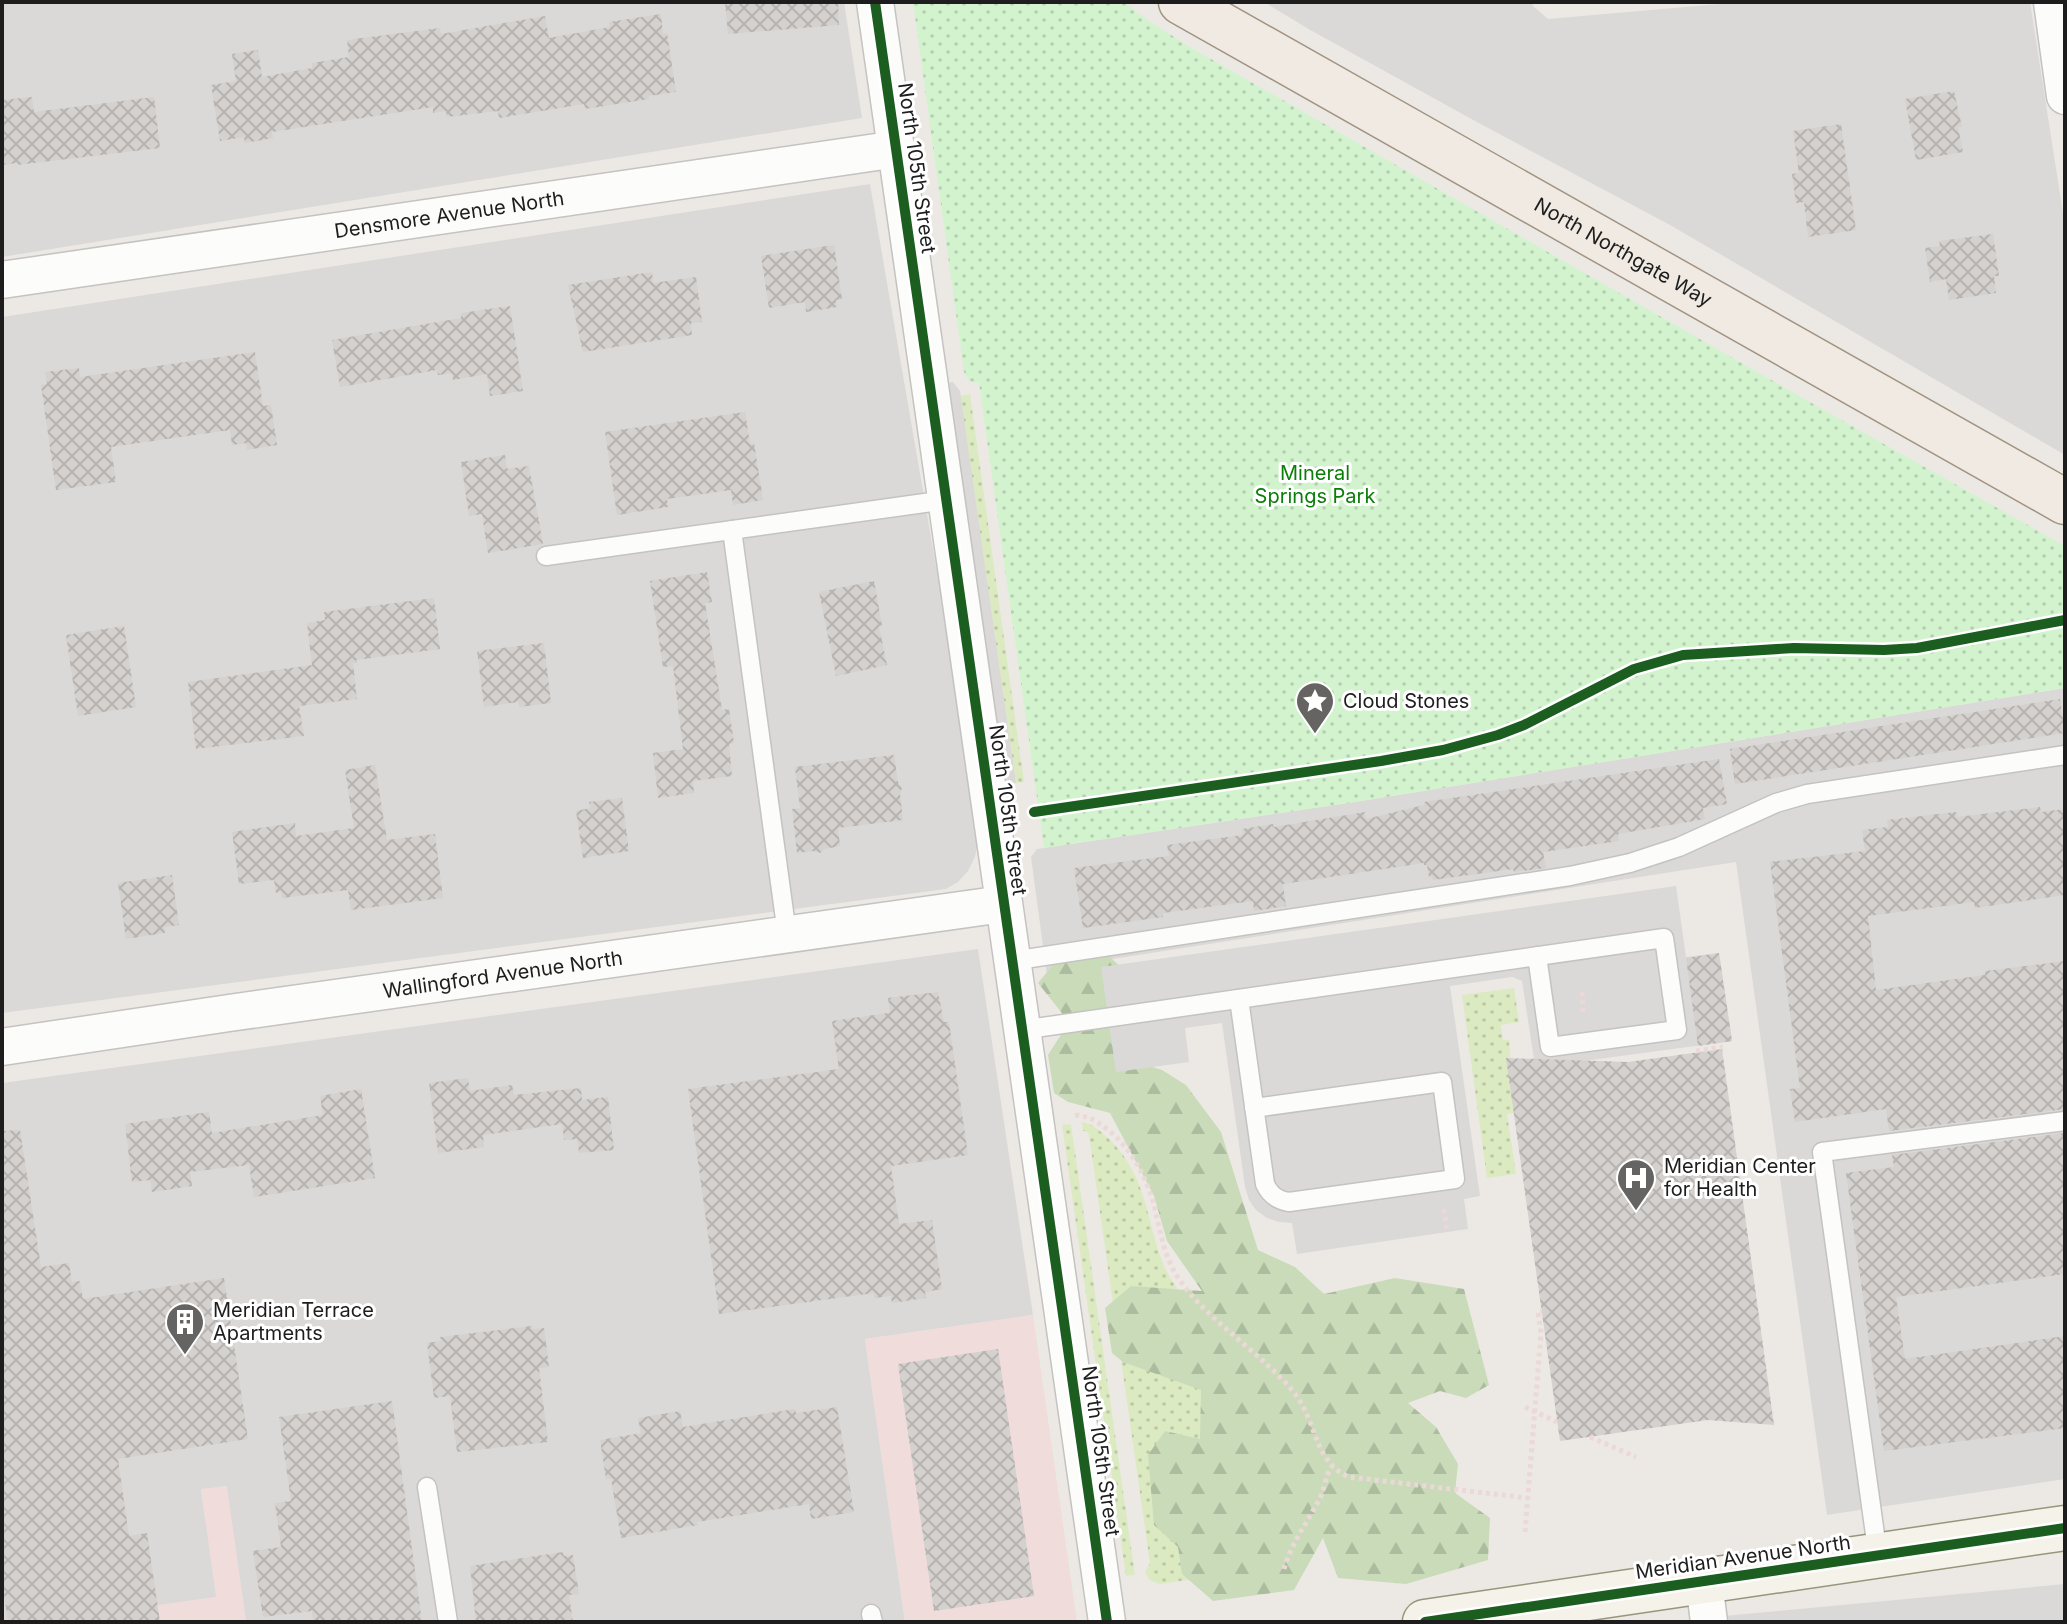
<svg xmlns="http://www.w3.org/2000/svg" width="2067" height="1624" font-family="Inter,sans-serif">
<defs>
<pattern id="grass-dots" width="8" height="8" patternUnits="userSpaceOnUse" patternTransform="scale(2)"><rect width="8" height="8" fill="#dceac2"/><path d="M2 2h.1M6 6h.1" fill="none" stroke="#bcc8a6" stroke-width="1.8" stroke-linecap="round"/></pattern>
<pattern id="forest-firs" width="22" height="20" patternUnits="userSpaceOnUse" patternTransform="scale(2)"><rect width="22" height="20" fill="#c9dbb9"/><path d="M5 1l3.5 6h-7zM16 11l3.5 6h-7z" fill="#acbc9f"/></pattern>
<pattern id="park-dots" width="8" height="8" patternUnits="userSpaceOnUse" patternTransform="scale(2)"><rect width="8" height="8" fill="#d3f3cf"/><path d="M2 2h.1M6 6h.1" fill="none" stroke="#b5d0b1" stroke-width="1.8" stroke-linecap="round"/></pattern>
<pattern id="building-cross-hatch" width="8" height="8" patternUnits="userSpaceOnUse" patternTransform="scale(2)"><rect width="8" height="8" fill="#d4d1ce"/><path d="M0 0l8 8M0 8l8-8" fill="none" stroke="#b6b3b0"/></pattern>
</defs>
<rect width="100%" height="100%" fill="#ece9e5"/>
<g fill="#dbd9d7">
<polygon points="2,2 844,2 862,118 2,257"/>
<polygon points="1264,2 1533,2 1533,6 1548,19 1742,2 2030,2 2065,226 2065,455 1670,225 1475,121 1312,31"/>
<polygon points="870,184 981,827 975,857 968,871 958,882 946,889 2,1013 2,317"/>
<polygon points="2065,688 2065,1479 1827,1515 1736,862 1061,967 1047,976 1031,857 1037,849 1348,803"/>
<polygon points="978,949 1033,1315 865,1339 905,1622 246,1622 226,1486 201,1490 217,1597 40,1622 2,1622 2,1083"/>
<polygon points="2065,1584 2065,1622 1725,1622 1724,1616"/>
</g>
<g fill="#efdcdb">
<polygon points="1033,1315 1077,1622 905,1622 865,1339"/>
<polygon points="227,1486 246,1622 40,1622 216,1597 201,1489"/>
</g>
<g fill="url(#grass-dots)">
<polygon points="970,394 1024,782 1016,783 960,396"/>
<polygon points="1514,988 1519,1022 1501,1025 1503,1040 1509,1040 1514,1113 1507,1114 1516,1174 1487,1178 1462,995"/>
<path d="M 1082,1122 C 1093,1124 1100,1131 1108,1138 C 1149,1177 1145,1221 1165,1268 C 1169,1277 1176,1286 1181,1295 L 1275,1567 L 1160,1584 L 1151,1581 L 1145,1573 L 1150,1563 L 1089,1135 L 1086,1131 L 1083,1131 Z"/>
<polygon points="1071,1124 1135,1575 1126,1576 1062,1125"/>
</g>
<polygon fill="url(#forest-firs)" points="1097,945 1125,971 1133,1061 1162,1070 1186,1085 1221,1132 1258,1250 1295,1267 1324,1294 1395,1278 1464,1289 1489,1385 1466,1398 1440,1391 1408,1403 1436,1427 1458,1464 1455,1493 1490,1518 1488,1560 1406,1584 1338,1578 1323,1538 1294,1590 1213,1601 1182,1574 1178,1547 1154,1525 1148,1455 1165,1431 1200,1439 1201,1390 1123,1362 1112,1353 1105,1308 1131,1286 1202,1291 1167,1241 1154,1196 1110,1113 1068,1102 1054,1093 1048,1055 1069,1022 1038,983 1066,949"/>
<polygon fill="url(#park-dots)" points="913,2 1123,2 1149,21 1190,47 1836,417 2065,546 2065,688 1348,803 1044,848 979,383 969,381 964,372"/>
<g fill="#dad9d7">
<polygon points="953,382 960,391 1016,783 1000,785 943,384"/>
<polygon points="1676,886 1686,957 1719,953 1732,1041 1584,1061 1534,1059 1522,981 1512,977 1450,986 1480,1196 1464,1199 1468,1229 1297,1254 1292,1223 1279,1222 1267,1218 1256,1210 1249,1200 1245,1187 1222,1023 1185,1028 1189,1062 1116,1072 1101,967"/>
</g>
<g fill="url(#building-cross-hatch)">
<polygon points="725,2 838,2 839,25 728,34"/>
<polygon points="661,14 663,34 667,33 676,92 649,96 649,99 585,109 584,104 499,118 498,111 447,117 446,111 433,113 433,107 272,132 273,138 245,143 244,137 220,141 211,85 236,81 232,54 258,50 262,77 312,68 312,63 349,57 347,40 440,28 441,34 545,16 549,38 610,27 609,22"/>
<polygon points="1954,91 1962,127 1958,127 1963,152 1916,160 1905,99"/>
<polygon points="32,97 34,112 154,97 160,148 17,165 17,163 2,165 2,100"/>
<polygon points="1841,124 1856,230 1808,237 1804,202 1796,203 1792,174 1799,173 1793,131"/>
<polygon points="1993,234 1999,276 1994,276 1996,293 1949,300 1946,279 1930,282 1925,248 1940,246 1939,241"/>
<polygon points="834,245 842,299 836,300 837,307 806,312 805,302 769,308 761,256"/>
<polygon points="652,272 653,283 696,277 702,322 691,323 692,335 583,352 568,285"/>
<polygon points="510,306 523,391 490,396 487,374 453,380 452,373 438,375 437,370 340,387 332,340 461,318 461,313"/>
<polygon points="255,352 263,406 271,405 277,445 247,450 246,443 232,445 230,430 111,447 116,482 56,490 41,385 47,384 45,372 79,368 80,377"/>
<polygon points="745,412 750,444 754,443 763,500 733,505 731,490 667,499 668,507 617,515 605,432"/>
<polygon points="505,455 507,469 529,466 543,544 488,553 482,514 469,516 461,462"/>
<polygon points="707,572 712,602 705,603 722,710 729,709 734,743 729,744 732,776 693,781 694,793 658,798 653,753 683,749 673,666 663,667 650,581"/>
<polygon points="874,581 882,625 879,626 887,665 836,676 819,592"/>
<polygon points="434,598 440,649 356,660 357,663 353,663 357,699 299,706 304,736 196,749 188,682 312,665 307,623 325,620 324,612"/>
<polygon points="124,626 136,707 78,716 66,635"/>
<polygon points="544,643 551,703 519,707 518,702 484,707 477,651"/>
<polygon points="2060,699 2065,733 1735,784 1730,749"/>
<polygon points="894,755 898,782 902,788 900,794 903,820 838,828 840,846 825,849 820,853 813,851 797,853 792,809 800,808 795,767"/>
<polygon points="1719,759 1727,804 1703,808 1705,819 1618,834 1619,841 1543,852 1546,868 1514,872 1513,869 1433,880 1432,877 1429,877 1427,865 1424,865 1424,863 1283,884 1286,906 1254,911 1253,901 1163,913 1163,917 1083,928 1074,868 1169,856 1167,845 1243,835 1242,829 1273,824 1274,827 1365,812 1366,819 1424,805 1424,802"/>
<polygon points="375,765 387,840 435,834 443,898 351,910 348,890 282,898 281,892 276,893 274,880 239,884 232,832 295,823 296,836 354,828 345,770"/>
<polygon points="622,798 629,851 583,858 576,811 590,808 589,802"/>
<polygon points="2040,807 2041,812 2065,809 2065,895 1975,908 1974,902 1868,916 1876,990 1985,975 1985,971 2065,961 2065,1109 1889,1131 1886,1109 1795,1122 1790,1089 1800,1088 1770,862 1865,851 1862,830 1888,827 1887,820 1956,812 1957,817"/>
<polygon points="172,875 179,925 164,927 165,933 126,939 118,883"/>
<polygon points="1719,953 1732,1041 1698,1046 1686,958"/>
<polygon points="938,992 944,1022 949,1022 968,1155 891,1166 899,1224 932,1220 942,1289 925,1292 926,1298 892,1303 891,1296 874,1298 874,1293 719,1314 688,1089 839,1069 832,1021 888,1013 890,1012 888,998"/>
<polygon points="1722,1049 1774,1425 1708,1420 1560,1441 1506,1058 1628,1062"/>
<polygon points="468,1078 470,1091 512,1085 514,1095 581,1088 582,1100 608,1097 614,1150 579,1153 577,1139 564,1140 562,1124 483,1135 484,1147 438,1153 429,1083"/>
<polygon points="361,1089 375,1178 254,1197 249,1165 190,1172 192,1186 152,1192 150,1180 132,1182 125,1124 209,1112 212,1133 323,1115 320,1096"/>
<polygon points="20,1130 41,1267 69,1263 72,1282 80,1281 83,1299 224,1278 248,1439 118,1459 129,1536 147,1533 160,1622 8,1622 2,1580 2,1131"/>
<polygon points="2065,1133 2065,1274 1896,1297 1905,1359 2065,1336 2065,1428 1884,1451 1846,1173 1894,1167 1892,1155"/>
<polygon points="532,1326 532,1329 544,1328 549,1367 539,1368 548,1442 457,1452 450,1396 434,1398 427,1343 441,1341 440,1337"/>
<polygon points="998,1349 1034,1596 934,1611 898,1364"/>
<polygon points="392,1401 422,1622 313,1622 312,1611 263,1617 253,1551 281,1547 275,1503 291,1501 279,1417"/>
<polygon points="837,1407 854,1512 811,1519 809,1504 697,1522 698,1525 621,1538 611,1479 606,1479 600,1440 641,1433 638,1418 680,1411 683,1427 795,1409 796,1413"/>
<polygon points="563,1552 564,1556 573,1555 579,1594 569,1595 573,1622 476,1622 470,1566"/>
</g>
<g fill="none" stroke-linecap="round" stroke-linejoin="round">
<g stroke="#c4c3c1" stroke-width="21">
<g id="lane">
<polyline points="732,530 787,934"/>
<polyline points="546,556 946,500"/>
<polyline points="1012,961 1570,876 1630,863 1679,847 1776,803 1807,794 2065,755"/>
<path d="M 1239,999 L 1265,1184 C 1270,1195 1277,1200 1289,1202 L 1455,1179 L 1442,1082 L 1254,1108"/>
<path d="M 1021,1030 C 1236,1000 1450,968 1664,938 L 1677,1030 L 1550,1047 L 1537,956"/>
<polyline points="427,1487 448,1622"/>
<polyline points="1878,1556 1822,1152 2065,1121"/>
<polyline points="871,1614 873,1622"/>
</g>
</g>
<g stroke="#c4c3c1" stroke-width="39">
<g id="street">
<polyline points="875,2 1107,1622"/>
<polyline points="2052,2 2065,96"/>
<path id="s1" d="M 2,280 L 897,149"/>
<path id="s2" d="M 2,1047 L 229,1013 L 1003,904"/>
<polyline points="1704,1582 1709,1622"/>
</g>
</g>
<g stroke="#97957c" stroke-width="47">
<polyline id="secondary" points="1425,1622 2065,1528"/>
</g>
<g stroke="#a29482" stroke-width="47">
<g id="primary">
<path id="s3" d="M 1181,2 L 2065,502"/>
</g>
</g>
<g stroke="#ebd8d7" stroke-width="5" stroke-dasharray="4 4" stroke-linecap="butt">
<polyline points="1582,992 1583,1015"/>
<polyline points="1696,1051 1723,1047"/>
<path d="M 1075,1115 C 1090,1116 1096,1121 1107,1129 C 1130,1147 1144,1173 1153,1201 C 1159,1224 1162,1249 1174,1271 C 1194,1306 1234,1334 1264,1362 C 1277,1374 1292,1387 1301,1403 C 1317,1430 1317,1463 1349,1477 L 1528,1498"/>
<polyline points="1444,1209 1447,1232"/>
<polyline points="1525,1407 1557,1422"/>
<polyline points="1590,1437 1636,1457"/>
<polyline points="1525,1532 1541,1333 1538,1311 1542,1311"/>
<path d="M 1284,1569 C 1291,1543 1309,1520 1321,1496 C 1325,1486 1326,1475 1332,1466"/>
</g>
<use href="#lane" stroke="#fcfcfb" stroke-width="18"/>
<use href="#street" stroke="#fcfcfb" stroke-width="36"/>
<use href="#secondary" stroke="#f4f2e9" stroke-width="44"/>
<use href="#primary" stroke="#f0eae3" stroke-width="44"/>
<g stroke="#fff" stroke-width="15">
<g id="cycleway">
<polyline points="875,2 1107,1622"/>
<polyline points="1034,812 1381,761 1443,750 1498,735 1524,725 1634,669 1683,655 1794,648 1884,650 1917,648 2065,620"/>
<polyline points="1425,1622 2065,1528"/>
</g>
</g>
<use href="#cycleway" stroke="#1b5e20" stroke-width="10"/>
</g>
<defs>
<g id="sight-pin" transform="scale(2)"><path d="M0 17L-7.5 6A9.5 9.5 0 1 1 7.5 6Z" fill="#656463" stroke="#fff"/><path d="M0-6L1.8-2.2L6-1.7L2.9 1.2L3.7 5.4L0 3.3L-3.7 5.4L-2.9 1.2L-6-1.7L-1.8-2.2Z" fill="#fff"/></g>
<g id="hospital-pin" transform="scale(2)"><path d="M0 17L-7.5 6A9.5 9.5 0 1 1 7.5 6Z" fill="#656463" stroke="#fff"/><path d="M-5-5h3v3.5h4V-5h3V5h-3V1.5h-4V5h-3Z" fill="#fff"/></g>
<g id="building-pin" transform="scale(2)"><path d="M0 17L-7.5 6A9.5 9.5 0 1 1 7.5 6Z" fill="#656463" stroke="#fff"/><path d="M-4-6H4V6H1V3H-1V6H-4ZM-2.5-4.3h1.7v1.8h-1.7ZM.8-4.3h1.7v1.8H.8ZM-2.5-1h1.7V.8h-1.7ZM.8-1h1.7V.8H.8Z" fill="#fff"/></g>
</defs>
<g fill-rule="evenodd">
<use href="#sight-pin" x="1315" y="701"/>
<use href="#hospital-pin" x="1636" y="1178"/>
<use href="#building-pin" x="185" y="1322"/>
</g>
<g text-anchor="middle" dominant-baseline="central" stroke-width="6" stroke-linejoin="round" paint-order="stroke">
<g font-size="20" fill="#1d1d1d" stroke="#fff">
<text transform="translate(917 168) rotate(82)">North 105th Street</text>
<text stroke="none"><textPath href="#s1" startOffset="452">Densmore Avenue North</textPath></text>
<text stroke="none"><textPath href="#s3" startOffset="508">North Northgate Way</textPath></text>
<text transform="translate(1008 810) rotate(82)">North 105th Street</text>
<text stroke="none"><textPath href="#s2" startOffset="506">Wallingford Avenue North</textPath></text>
<text transform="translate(1101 1451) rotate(82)">North 105th Street</text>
<text transform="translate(1743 1557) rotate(-8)">Meridian Avenue North</text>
</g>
<g font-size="20" fill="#0a7f07" stroke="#fff">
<text x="1315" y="473">Mineral<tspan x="1315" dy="23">Springs Park</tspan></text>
</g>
<g font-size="20" fill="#1d1d1d" stroke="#fff" text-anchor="start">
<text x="1343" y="701">Cloud Stones</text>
<text x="1664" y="1166">Meridian Center<tspan x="1664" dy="23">for Health</tspan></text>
<text x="213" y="1310">Meridian Terrace<tspan x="213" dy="23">Apartments</tspan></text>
</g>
</g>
<rect width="2067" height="1624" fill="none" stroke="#1d1d1d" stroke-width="8"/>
</svg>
